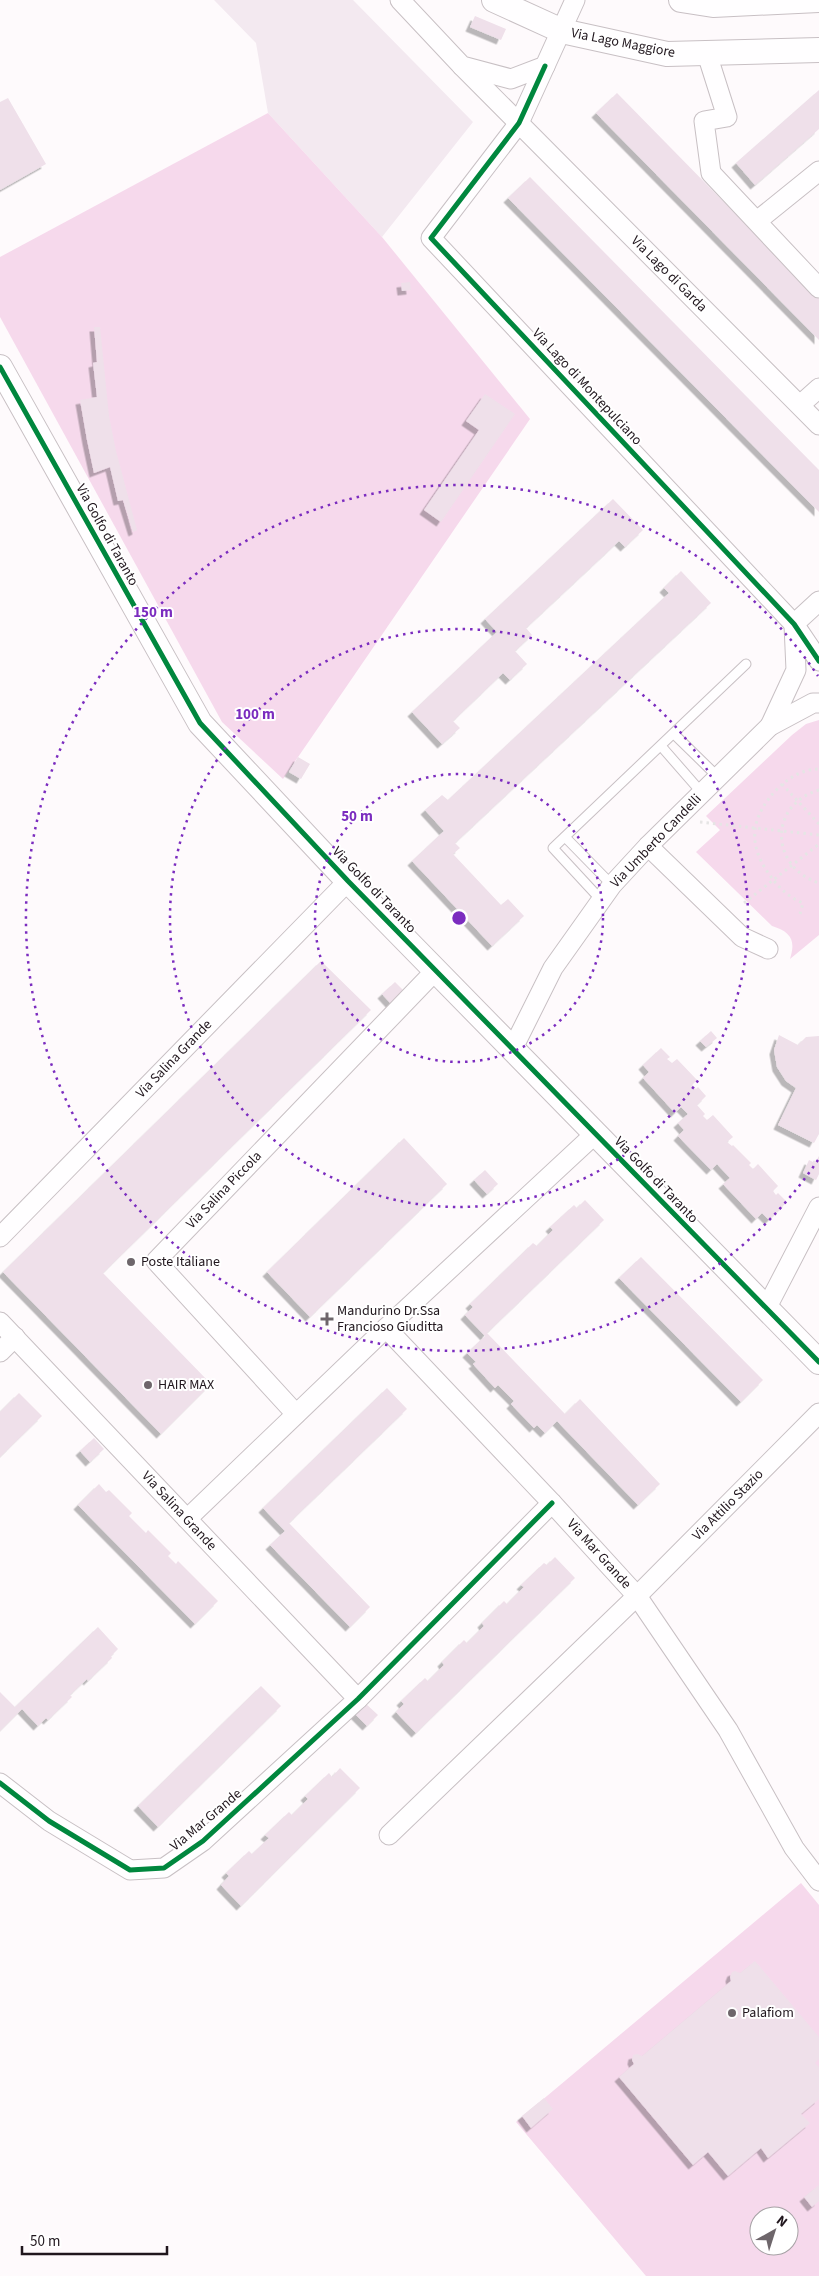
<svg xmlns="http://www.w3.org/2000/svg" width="819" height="2276" font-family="'Source Sans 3',sans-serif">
<defs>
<filter id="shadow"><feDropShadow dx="-4.5" dy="4.5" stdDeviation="0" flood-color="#0004"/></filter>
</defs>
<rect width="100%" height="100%" fill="#fefafc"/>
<polygon fill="#f3e9f0" points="214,0 353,0 473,122 382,237 268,113 256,43"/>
<g fill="#f6d9ec" fill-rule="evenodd">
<polygon points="268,113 382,237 530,419 283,779 222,722 0,317 0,257"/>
<path d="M 819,720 L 819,935 L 790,959 C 796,940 791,932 772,926 L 696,852 L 720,830 L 706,816 L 792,735 L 806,724 Z"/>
<path d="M 801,1883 L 819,1905 L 819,2276 L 646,2276 L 516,2122 ZM 759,2216 L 789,2216 L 789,2246 L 759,2246 Z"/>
</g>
<g fill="#efe0ea" filter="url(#shadow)">
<polygon points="475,16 506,29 501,40 470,27"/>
<polygon points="819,90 819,129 755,185 736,163"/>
<polygon points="617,93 819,299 819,340 596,113"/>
<polygon points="8,98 46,164 0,190 0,102"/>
<polygon points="530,177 819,470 819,512 508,198"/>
<polygon points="410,282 411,290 402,291 401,283"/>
<polygon points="94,327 100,327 109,416 116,451 137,530 133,532 123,500 118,501 110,467 94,473 87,440 80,400 97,397 93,363 97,362"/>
<polygon points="485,394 515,414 441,522 424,510 479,430 466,421"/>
<polygon points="613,499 643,530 625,547 619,541 526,628 532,635 515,651 527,664 510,680 503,673 453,721 460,728 442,744 412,712 497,632 485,619"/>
<polygon points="681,571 711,603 455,843 460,848 453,854 501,905 508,899 524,916 492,946 412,861 444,831 425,810 442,795 448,800 669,593 664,588"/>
<polygon points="298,757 310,764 301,779 289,772"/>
<polygon points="321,961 371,1010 103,1273 211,1384 161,1434 3,1272"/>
<polygon points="395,982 406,993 393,1006 382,994"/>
<polygon points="711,1031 717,1038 706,1047 700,1041"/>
<polygon points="779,1035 798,1045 806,1037 819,1036 819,1134 814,1143 778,1125 796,1088 786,1081 777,1067 774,1050"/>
<polygon points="661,1048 670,1057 667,1059 672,1063 677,1059 697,1080 692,1085 696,1089 698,1087 706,1096 697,1105 705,1114 703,1116 707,1120 713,1115 733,1137 727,1142 732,1146 733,1145 751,1163 749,1165 753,1169 758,1164 778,1186 773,1191 776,1195 778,1193 787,1202 769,1220 762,1213 756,1219 723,1184 730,1178 717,1164 711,1170 678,1136 684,1130 678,1123 688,1114 681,1107 675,1113 643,1078 649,1072 643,1065"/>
<polygon points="404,1138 447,1184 310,1317 267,1272"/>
<polygon points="819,1156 819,1174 816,1180 803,1173 809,1160 815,1163"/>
<polygon points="485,1170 498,1184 487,1194 474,1180"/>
<polygon points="585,1200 604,1220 487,1333 565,1414 580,1399 660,1484 638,1505 557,1421 545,1433 537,1425 534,1428 511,1404 514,1401 498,1385 495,1388 473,1364 476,1362 467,1353 485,1336 465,1315 473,1307 470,1304 533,1243 537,1246 553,1230 550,1227 574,1205 577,1208"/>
<polygon points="641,1257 763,1380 741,1402 619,1278"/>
<polygon points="387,1388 407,1409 289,1523 370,1607 350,1627 270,1545 285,1531 263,1508"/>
<polygon points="19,1393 42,1416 0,1457 0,1412"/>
<polygon points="94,1438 104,1449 90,1462 80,1451"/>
<polygon points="99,1484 106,1492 109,1490 132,1513 129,1516 146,1533 148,1530 171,1553 168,1556 176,1564 178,1561 218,1601 195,1624 78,1505"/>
<polygon points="555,1557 575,1578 416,1733 396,1712 404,1704 401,1701 425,1678 428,1681 444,1665 442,1662 464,1640 467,1643 484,1626 482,1623 504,1601 507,1604 524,1587 521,1585 544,1563 547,1565"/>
<polygon points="98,1627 118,1649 111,1656 112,1658 88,1681 87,1679 70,1695 72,1697 48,1720 46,1718 38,1726 22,1709 0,1731 0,1692 15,1707"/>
<polygon points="261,1686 281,1706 158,1827 138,1806"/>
<polygon points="364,1702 378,1715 367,1726 354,1713"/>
<polygon points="340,1768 360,1788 241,1906 221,1885 229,1876 226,1873 249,1851 252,1854 269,1838 265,1835 289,1812 292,1815 308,1799 305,1796 329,1773 332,1777"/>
<polygon points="755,1961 819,2037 819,2059 815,2063 819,2067 819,2099 801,2114 810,2123 768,2158 761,2148 728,2176 708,2152 693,2165 619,2077 634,2064 632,2060 633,2055 637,2054 642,2056 731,1981 730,1977 732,1972 735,1971 740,1973"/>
<polygon points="544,2098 553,2109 531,2128 522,2116"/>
<polygon points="819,2185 819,2201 812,2207 804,2197"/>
</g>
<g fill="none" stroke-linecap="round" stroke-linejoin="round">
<g stroke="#c8c0c4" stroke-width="11">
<g id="service">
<polyline points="674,734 718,777"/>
<polyline points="661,746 702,793"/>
<polyline points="565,837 612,885"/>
<polyline points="602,901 553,848 746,664"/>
</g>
</g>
<g stroke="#c8c0c4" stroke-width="21">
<g id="minor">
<polyline points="400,0 462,66 511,79 545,66 575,0"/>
<polyline points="707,54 727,117 704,121 711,173 819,288"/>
<polyline points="462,66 819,425"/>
<polyline points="545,66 519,123 431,238 794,624 819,661"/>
<polyline points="757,221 819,171"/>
<polyline points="800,405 819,388"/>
<polyline points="794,624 819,601"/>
<polyline points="770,726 796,670 794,625"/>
<polyline points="648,846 742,937 768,949"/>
<polyline points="513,1048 553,968 612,885 648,846 770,726 813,703 819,703"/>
<polyline points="0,1237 348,881"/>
<polyline points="766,1309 819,1207"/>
<polyline points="0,1322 358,1699"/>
<polyline points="386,1328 552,1503 637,1596 728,1730 794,1848 819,1881"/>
<polyline points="0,1352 15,1337"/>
<polyline points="296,1414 156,1261 436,970"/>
<polyline points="187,1519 386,1328 595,1134"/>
<polyline points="0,1783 49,1821 130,1870 164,1868 203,1841 358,1699 552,1503"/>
<polyline points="389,1835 637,1596 819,1413"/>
</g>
</g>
<g stroke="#c8c0c4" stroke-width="26">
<g id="tertiary">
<polyline points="494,0 562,31 667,54 819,50"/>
<polyline points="681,0 713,5 819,0"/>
<polyline points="0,367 200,723 348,881 819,1362"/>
</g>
</g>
<g stroke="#e6e5e5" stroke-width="3" stroke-dasharray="2.5 4" stroke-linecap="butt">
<polyline points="782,784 819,824"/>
<path d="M 819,790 C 768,805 770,867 819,883"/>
<polyline points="700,822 819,835"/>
<polyline points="744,903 819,844"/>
<path d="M 800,914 L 803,903 C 788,897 778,887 769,874 C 746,842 752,815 778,788 C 790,777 803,769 819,769"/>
</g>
<use href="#service" stroke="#fffeff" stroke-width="9"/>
<use href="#minor" stroke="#fffeff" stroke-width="19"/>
<use href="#tertiary" stroke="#fffeff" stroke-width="24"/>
<g stroke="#fff" stroke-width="8">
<g id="cycleway">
<polyline points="545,66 519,123 431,238 794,624 819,661"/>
<polyline points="0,367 200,723 348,881 819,1362"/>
<polyline points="0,1783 49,1821 130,1870 164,1868 203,1841 358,1699 552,1503"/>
</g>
</g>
<use href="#cycleway" stroke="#00873e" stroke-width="5"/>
</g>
<g fill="none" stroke="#7b2cbf" stroke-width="2.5" stroke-dasharray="2.5 5">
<circle cx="459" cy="918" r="144"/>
<circle cx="459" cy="918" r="289"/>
<path d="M818 1160A433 433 0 1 1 818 676"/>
</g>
<g fill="#6e666b" stroke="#fff" stroke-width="2">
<circle cx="131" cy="1262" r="5"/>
<path d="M324.5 1311.5h5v5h5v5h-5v5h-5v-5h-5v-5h5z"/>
<circle cx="148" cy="1385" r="5"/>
<circle cx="732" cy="2013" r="5"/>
</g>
<g text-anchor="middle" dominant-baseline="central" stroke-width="4" stroke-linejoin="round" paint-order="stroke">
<g font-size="14" fill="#20161d" stroke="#fff">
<text transform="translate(623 43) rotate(11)">Via Lago Maggiore</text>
<text transform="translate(669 274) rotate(45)">Via Lago di Garda</text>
<text transform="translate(587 387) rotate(47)">Via Lago di Montepulciano</text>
<text transform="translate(107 535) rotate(61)">Via Golfo di Taranto</text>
<text transform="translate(656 841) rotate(-46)">Via Umberto Candelli</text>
<text transform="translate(374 890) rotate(46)">Via Golfo di Taranto</text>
<text transform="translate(174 1059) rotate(-46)">Via Salina Grande</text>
<text transform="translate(656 1180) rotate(46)">Via Golfo di Taranto</text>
<text transform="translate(224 1190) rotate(-46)">Via Salina Piccola</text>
<text transform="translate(728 1505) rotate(-45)">Via Attilio Stazio</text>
<text transform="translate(179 1511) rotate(47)">Via Salina Grande</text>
<text transform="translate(599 1554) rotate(48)">Via Mar Grande</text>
<text transform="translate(206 1820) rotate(-40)">Via Mar Grande</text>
</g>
<g font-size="14" fill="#20161d" stroke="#fff" text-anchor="start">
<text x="141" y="1262">Poste Italiane</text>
<text x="337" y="1311">Mandurino Dr.Ssa<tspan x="337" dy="16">Francioso Giuditta</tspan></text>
<text x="158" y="1385">HAIR MAX</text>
<text x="742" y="2013">Palafiom</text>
</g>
</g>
<circle cx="459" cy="918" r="8" fill="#7b2cbf" stroke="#fff" stroke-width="2.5"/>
<g font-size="15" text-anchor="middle" font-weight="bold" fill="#7b2cbf" stroke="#fff" stroke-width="4" stroke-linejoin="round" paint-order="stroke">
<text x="153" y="617">150 m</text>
<text x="255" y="719">100 m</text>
<text x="357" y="821">50 m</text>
</g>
<g transform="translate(774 2231) rotate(39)"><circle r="24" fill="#ffffff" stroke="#a6a2a5"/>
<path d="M0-4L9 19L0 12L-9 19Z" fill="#6e666b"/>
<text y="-8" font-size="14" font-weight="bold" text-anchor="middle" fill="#20161d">N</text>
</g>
<path d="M22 2246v8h145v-8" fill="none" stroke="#20161d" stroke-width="2.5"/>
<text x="30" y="2246" font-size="15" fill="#20161d" stroke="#ffffff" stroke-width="4" paint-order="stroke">50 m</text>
</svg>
